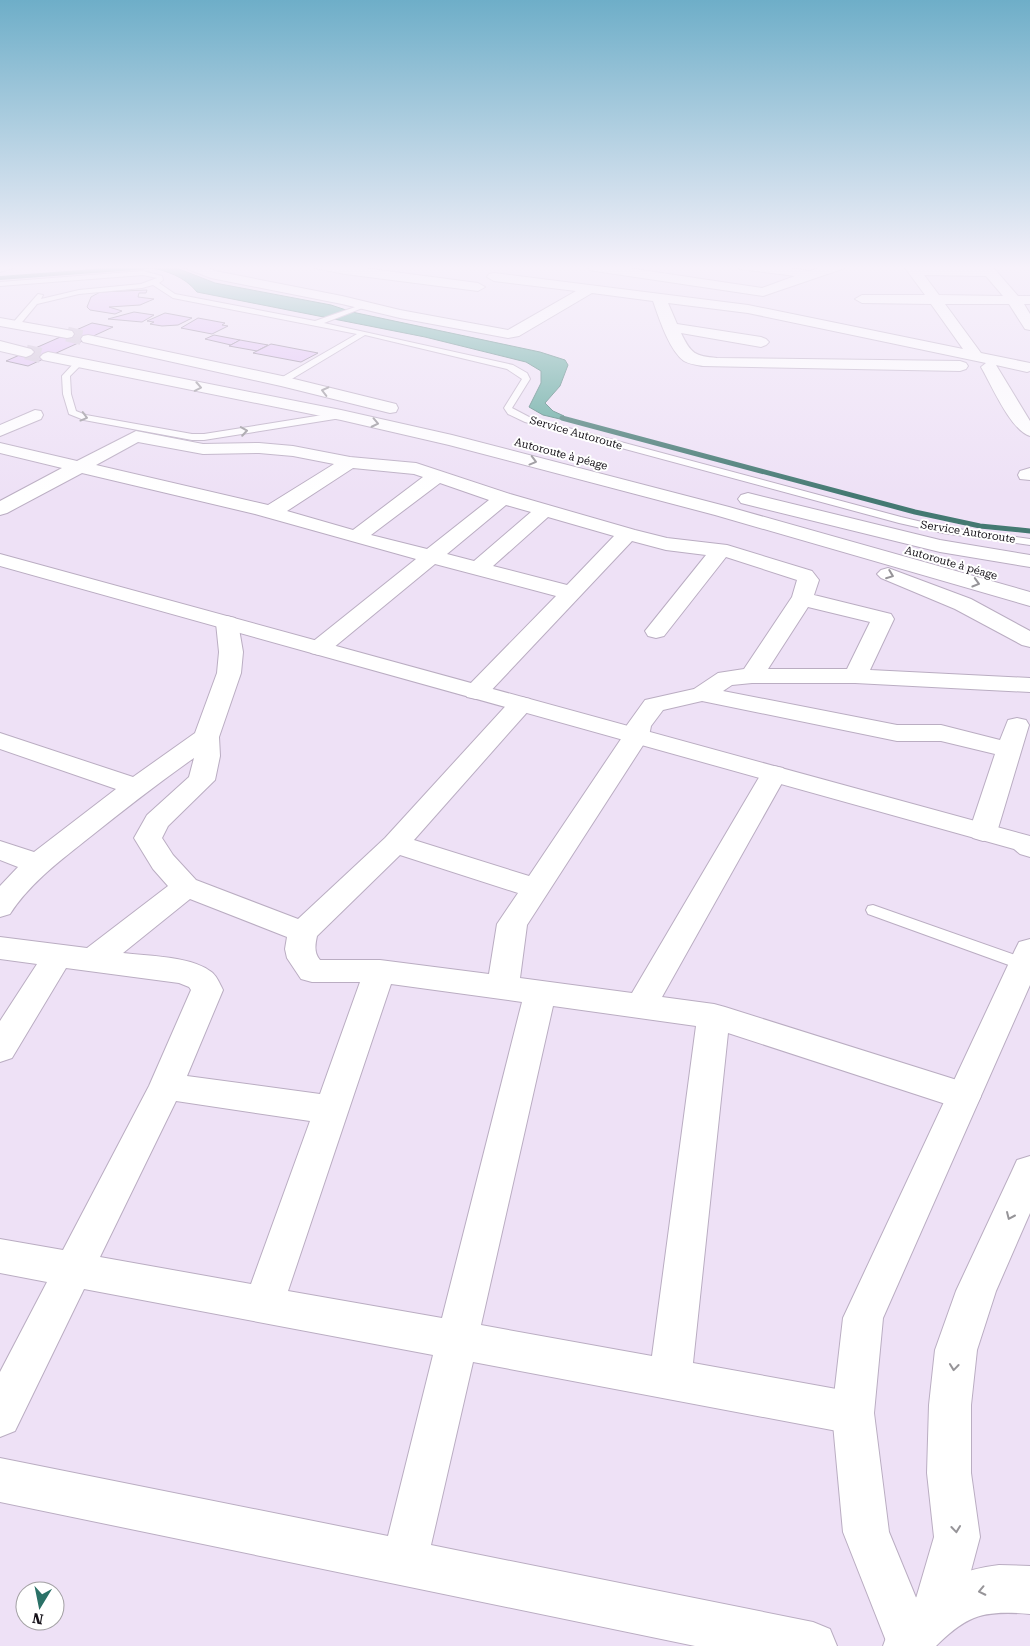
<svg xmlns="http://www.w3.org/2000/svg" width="1030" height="1646" font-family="'Roboto Serif',serif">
<rect width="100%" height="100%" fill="#eee1f6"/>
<path fill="#58a598" stroke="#447972" d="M 148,267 L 174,267 L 215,283 L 331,305 L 352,312 L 540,352 L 565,360 L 568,365 L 560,386 L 545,403 L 553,411 L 564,416 L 560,419 L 543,415 L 529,407 L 541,383 L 541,371 L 526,362 L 425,337 L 197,292 C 184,276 167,271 148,267 Z"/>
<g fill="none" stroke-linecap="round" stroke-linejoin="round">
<polyline stroke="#447972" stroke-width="4" points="0,278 148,267"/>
<polyline stroke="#447972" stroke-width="5" points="562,418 915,512 980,526 1030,531"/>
</g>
<g fill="#e1c1f5" stroke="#897d91">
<polygon points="147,290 146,293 139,293 138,297 154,299 140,305 109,307 122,311 115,314 90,310 87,307 91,297 100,292"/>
<polygon points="134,312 154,315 142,322 108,319"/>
<polygon points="165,313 192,318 178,325 162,326 150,324 154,322 147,321"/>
<polygon points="198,318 225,323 222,325 228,326 212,334 181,328"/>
<polygon points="92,323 113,327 28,366 6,361"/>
<polygon points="214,335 240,340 231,345 205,339"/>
<polygon points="240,340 268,345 257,351 229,346"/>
<polygon points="271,344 318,353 301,362 253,353"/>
</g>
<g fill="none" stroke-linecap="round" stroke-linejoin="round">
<g stroke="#cec2d5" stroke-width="15" stroke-dasharray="15 8" stroke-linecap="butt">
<polyline points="67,334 88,339"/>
<polyline points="26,352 48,357"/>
</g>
<g stroke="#baadc2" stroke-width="2">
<g id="service">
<polygon points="143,271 162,276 163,280 159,283 175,294 315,321 361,305 365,305 365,307 324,323 513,365 527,373 530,379 512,408 531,418 901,517 943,527 1030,539 1030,545 943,533 899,523 525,422 508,414 504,408 522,379 507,369 365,335 285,383 279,383 279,379 357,334 173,298 153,285 142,288 79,294 37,304 18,327 11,325 38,294 43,295 41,299 79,290 141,284 157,278 143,275 0,286 0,282"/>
<polygon points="75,362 82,364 70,376 71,394 76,411 86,415 192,434 204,434 341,412 345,415 341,418 204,440 192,440 84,420 69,414 63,394 62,376"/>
<polygon points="873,905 1029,960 1030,965 1023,970 1017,968 868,914 866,910 868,906"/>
</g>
</g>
<g stroke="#baadc2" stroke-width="2">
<g id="minor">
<polygon points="0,265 15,265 13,268 0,272"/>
<path d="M 183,265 L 201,265 L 215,271 L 342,296 L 400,310 L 508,330 L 576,291 L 494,281 L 487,277 L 489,274 L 494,273 L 748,305 L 963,349 L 931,304 L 862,303 L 855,299 L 862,295 L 925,295 L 903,265 L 917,265 L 918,267 L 979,268 L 977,265 L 991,265 L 1018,296 L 1030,296 L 1030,304 L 1024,304 L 1030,314 L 1030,330 L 1025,329 L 1009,304 L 945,304 L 981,353 L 1030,363 L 1030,371 L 1027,372 L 996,365 L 1030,421 L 1030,436 C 1011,431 991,384 981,367 L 986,363 L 748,313 L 668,303 L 677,324 L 761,337 L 766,339 L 769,342 L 766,345 L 761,347 L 681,333 C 691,354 695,356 717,358 L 960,361 L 966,363 L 968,366 L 966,369 L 960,371 L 703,366 C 697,365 689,364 684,361 C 669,350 659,318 653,301 L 592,293 L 519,336 L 508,338 L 400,318 L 342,304 L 211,278 L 185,268 ZM 924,275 L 986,276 L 1003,296 L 939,295 Z"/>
<polygon points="313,265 340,265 478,283 485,287 478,291 345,274 315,268"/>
<polygon points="590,265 608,265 762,288 795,276 740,269 733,265 769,265 810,271 827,265 847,265 845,268 763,296 595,271 590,270 588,267"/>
<polygon points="35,410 41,411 43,415 41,419 0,436 0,425"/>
<path d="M 136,431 L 203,444 L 259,443 L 293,446 L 350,457 L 416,463 L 510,494 L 635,530 L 667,538 L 727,545 L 812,571 L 819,580 L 814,595 L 891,614 L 894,619 L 870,670 L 1030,678 L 1030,692 L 855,683 L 752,683 L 732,685 L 723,691 L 897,725 L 941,725 L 1000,740 L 1008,720 L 1017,718 L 1026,720 L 1029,725 L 997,832 L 993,838 L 983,841 L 973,838 L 969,832 L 995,754 L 941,741 L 897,741 L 702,701 L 663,710 L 651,726 L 649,736 L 527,925 L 520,978 L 632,993 L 761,774 L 765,768 L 774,766 L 783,768 L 787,774 L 662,997 L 714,1004 L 725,1007 L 976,1086 L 981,1096 L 976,1106 L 964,1110 L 728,1033 L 693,1363 L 853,1392 L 868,1398 L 874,1413 L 868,1428 L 853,1434 L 473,1362 L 431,1545 L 813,1622 L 830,1629 L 837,1646 L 695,1646 L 0,1502 L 0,1458 L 388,1536 L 433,1355 L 84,1289 L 15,1431 L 0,1437 L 0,1372 L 47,1282 L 0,1273 L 0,1239 L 63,1250 L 149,1086 L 191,990 L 189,987 L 179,983 L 66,968 L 12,1058 L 0,1062 L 0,1021 L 37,964 L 0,959 L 0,937 L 87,948 L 168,886 L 153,869 L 134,838 L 147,815 L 189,777 L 194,758 C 158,783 124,810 90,837 C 61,860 30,883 10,914 L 0,917 L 0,886 L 18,867 L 0,860 L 0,841 L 34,852 L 116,789 L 0,749 L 0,733 L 133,777 L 195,733 L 217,673 L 219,652 L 216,623 L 219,618 L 227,616 L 235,618 L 238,623 L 243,652 L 241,673 L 219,737 L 220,756 L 215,780 L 168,826 L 162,838 L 173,855 L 196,880 L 298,919 L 385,838 L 512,699 L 521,697 L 530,699 L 533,704 L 530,709 L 414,840 L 529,876 L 623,736 L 627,725 L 645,700 L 694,689 L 718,673 L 744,669 L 792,597 L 797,580 L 726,557 L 664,636 L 656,638 L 648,636 L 645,631 L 706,555 L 666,550 L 632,541 L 485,697 L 476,699 L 467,697 L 464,692 L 467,687 L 556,596 L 435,564 L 327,653 L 319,655 L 311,653 L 308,648 L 311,643 L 416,559 L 255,514 L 82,473 L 7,513 L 0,515 L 0,501 L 62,468 L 0,453 L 0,443 L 77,461 ZM 138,442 L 203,454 L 259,453 L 293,456 L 334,464 L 268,505 L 96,465 ZM 353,468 L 414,474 L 423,477 L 353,530 L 287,511 ZM 440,483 L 489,500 L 427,549 L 371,535 ZM 506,505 L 531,512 L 474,561 L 447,554 ZM 548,517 L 614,536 L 567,585 L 493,566 ZM 808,607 L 870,622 L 847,669 L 768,669 ZM 400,855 L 518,893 L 497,924 L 489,974 L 380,960 L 320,960 C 314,953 315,945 317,936 ZM 190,899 L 287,937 L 285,949 L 287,958 L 301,979 L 312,982 L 360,982 L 320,1094 L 187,1076 L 223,990 C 220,984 216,974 210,971 C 190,956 147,956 123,953 ZM 391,984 L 522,1002 L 442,1318 L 288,1291 ZM 553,1006 L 696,1026 L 652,1356 L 481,1325 ZM 176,1101 L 310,1121 L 251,1284 L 100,1257 Z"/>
<polygon points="1030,468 1030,480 1020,479 1018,475 1020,471"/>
</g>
</g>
<g stroke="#baadc2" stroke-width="2">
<g id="tertiary">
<polygon points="0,554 1030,836 1030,857 1020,854 1014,849 0,566"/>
<polygon points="1030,939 1030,985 883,1318 874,1413 889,1532 933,1639 930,1646 888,1646 843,1532 832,1413 843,1318 1015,950 1019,942"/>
</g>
</g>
<g stroke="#baadc2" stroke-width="2">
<path id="primary" d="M 999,1565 L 1030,1566 L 1030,1614 C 985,1610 968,1614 936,1646 L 883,1646 C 886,1638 889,1629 894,1621 C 916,1588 961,1569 999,1565 Z"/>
</g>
<g stroke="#baadc2" stroke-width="2">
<g id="motorway">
<polygon points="0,318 67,330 72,331 74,334 72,337 67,338 0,326"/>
<polygon points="88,335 282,376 396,404 398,408 396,412 390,413 281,386 83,342 81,339 83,336"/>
<polygon points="0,341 31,349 34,352 31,355 26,357 0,351"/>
<polygon points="48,352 341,410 452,435 729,507 1030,592 1030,606 715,515 449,445 341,420 43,360 40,357 43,354"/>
<polygon points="748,493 940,540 1030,555 1030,567 940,552 741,503 738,499 741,495"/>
<polygon points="888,568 971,599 1030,631 1030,647 1022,645 955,609 881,578 877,574 881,570"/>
<polygon points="1030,1156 1030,1213 996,1291 977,1350 971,1405 971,1473 980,1537 960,1612 953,1629 936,1636 919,1629 912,1612 934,1537 927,1473 929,1405 935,1350 956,1291 1012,1171 1017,1160"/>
</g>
</g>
<use href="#service" fill="#fff" fill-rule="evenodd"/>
<use href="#minor" fill="#fff" fill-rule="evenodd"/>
<use href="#tertiary" fill="#fff" fill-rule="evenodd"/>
<use href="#primary" fill="#fff" fill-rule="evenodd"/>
<use href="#motorway" fill="#fff" fill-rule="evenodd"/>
</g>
<defs><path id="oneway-chevron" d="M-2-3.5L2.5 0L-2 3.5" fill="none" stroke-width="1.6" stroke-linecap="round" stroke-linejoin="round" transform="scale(1.25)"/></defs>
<g stroke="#969498">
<use href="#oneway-chevron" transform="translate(198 387) rotate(11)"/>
<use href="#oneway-chevron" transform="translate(325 391) rotate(-166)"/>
<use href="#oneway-chevron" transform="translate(84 417) rotate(15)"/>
<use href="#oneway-chevron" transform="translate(375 423) rotate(12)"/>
<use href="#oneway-chevron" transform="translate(244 431) rotate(-9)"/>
<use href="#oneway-chevron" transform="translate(533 461) rotate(15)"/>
<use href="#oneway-chevron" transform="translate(890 575) rotate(21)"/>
<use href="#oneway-chevron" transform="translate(976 583) rotate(16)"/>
<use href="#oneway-chevron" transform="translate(1010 1216) rotate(114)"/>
<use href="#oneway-chevron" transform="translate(954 1367) rotate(96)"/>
<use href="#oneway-chevron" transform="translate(956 1529) rotate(84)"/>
<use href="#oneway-chevron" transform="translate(982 1591) rotate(168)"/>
</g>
<linearGradient id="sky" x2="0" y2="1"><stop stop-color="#6eaec8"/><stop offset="0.54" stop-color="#f7f2fb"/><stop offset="1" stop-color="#f7f2fb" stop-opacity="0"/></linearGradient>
<rect width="1030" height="495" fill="url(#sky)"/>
<g text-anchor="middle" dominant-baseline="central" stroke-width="4" stroke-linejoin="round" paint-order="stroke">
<g font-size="11" fill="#161219" stroke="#fff">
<text transform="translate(576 433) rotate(16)">Service Autoroute</text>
<text transform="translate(561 454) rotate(15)">Autoroute à péage</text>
<text transform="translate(968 532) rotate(9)">Service Autoroute</text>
<text transform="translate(951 563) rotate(16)">Autoroute à péage</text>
</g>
</g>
<g transform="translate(40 1606) rotate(190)"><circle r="24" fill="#ffffff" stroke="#a2a0a3"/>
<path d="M0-4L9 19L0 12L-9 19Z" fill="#2b7167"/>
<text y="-8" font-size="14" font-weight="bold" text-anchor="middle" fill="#161219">N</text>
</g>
</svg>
